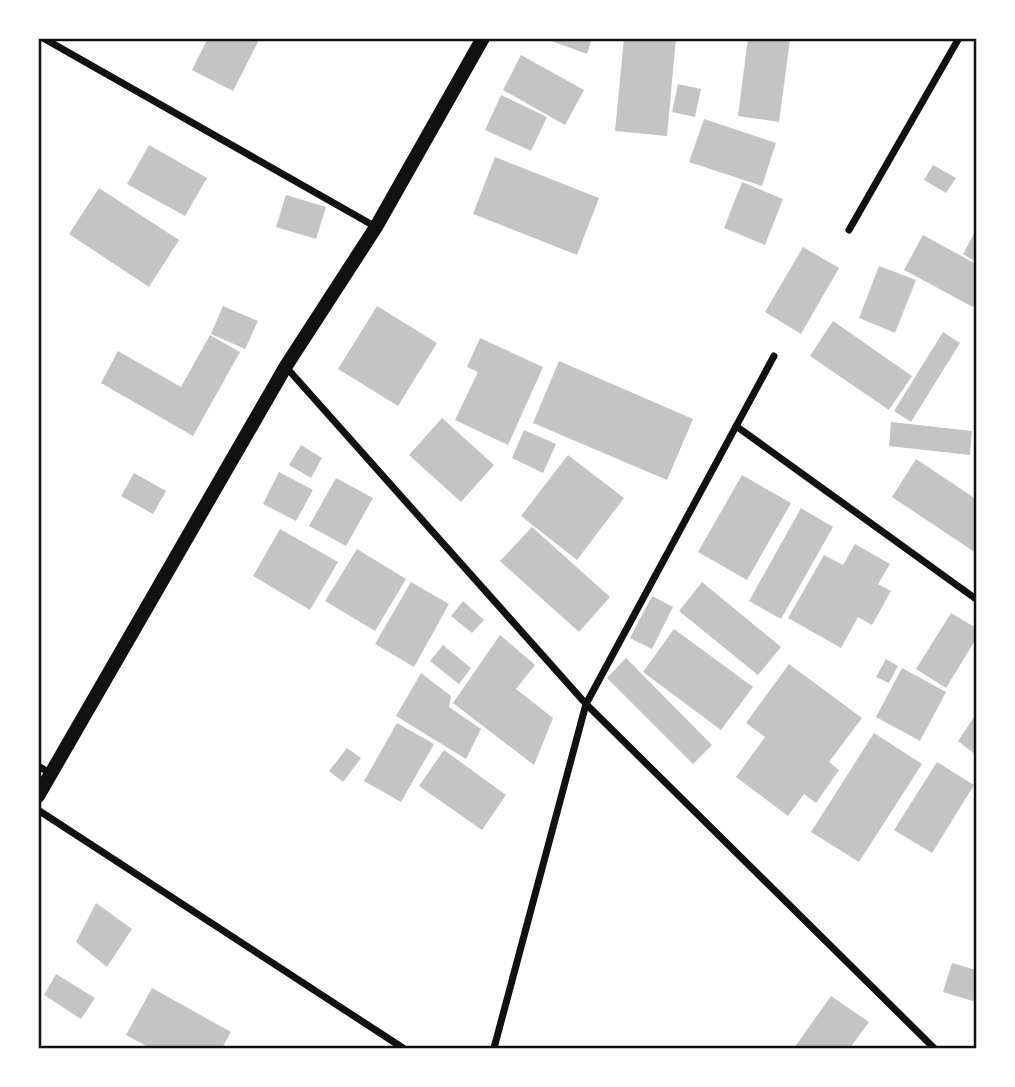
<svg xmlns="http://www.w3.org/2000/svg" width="1015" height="1087" font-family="'Fira Sans',sans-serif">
<rect width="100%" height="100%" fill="#fff"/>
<g fill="#c4c4c4">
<polygon points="208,38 260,38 233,91 192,70"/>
<polygon points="543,38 592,38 587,54"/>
<polygon points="624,38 676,38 667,136 615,131"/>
<polygon points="748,38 790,40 779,122 738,116"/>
<polygon points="521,55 584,90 565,125 503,90"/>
<polygon points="678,84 701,89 695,117 672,112"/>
<polygon points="501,95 547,117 531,151 485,130"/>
<polygon points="704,119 776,143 762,186 689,162"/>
<polygon points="149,145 207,178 185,216 127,184"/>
<polygon points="495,157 599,198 577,255 473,214"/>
<polygon points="933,165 956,178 946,193 924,180"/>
<polygon points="742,182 783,199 765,245 724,228"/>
<polygon points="99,188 179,240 149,287 69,234"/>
<polygon points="286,195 326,207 316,239 276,227"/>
<polygon points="976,230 976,262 963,254"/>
<polygon points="923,235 976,264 976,301 973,307 904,270"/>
<polygon points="803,247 839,268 801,334 765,312"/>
<polygon points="879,266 916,280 895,333 859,318"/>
<polygon points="223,306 258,321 245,349 211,334"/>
<polygon points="377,306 437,343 398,406 338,369"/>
<polygon points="833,321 912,376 889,410 810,356"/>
<polygon points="943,332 960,343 911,422 894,411"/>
<polygon points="210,335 240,352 193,436 101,383 118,351 181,387"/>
<polygon points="480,338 543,367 508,445 455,420 478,372 467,367"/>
<polygon points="559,361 693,419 667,480 533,423"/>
<polygon points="442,418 494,465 461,502 409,455"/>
<polygon points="891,422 972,431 970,455 889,446"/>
<polygon points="524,430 556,444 543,473 512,458"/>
<polygon points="301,445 322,458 311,478 289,465"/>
<polygon points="568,455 624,498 577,560 521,516"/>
<polygon points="916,459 976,499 976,553 892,497"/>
<polygon points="279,472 313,490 296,521 263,504"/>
<polygon points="134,473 166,491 153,514 121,496"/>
<polygon points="742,475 791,503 747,580 698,552"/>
<polygon points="336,478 373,498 346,546 309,526"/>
<polygon points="801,508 833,527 781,619 749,601"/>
<polygon points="532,527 610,597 579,632 500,561"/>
<polygon points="280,529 338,562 310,610 253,576"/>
<polygon points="855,544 890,564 878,584 891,591 872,625 858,617 841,648 788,618 824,555 843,565"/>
<polygon points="357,549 406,579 375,631 325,601"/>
<polygon points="411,582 449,604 414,667 375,644"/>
<polygon points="702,582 781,647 758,675 679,611"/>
<polygon points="652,596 673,607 652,649 630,638"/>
<polygon points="463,601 484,620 472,633 451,616"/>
<polygon points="951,613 976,628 976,639 946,688 916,669"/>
<polygon points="674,629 753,687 721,730 643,672"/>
<polygon points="500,635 535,665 516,689 553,718 534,765 453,703"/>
<polygon points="443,645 471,668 459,684 430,661"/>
<polygon points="626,658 712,745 693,764 607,678"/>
<polygon points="886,659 898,666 889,683 876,677"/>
<polygon points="789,664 862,718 829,762 839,770 816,803 804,794 788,816 736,777 765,737 746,723"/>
<polygon points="902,668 946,692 920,741 876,717"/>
<polygon points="421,673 451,696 449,707 481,729 466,759 396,716"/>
<polygon points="976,714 976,755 958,741"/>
<polygon points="397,723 434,744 401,802 364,781"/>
<polygon points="874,733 922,764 859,862 811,832"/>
<polygon points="347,748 361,758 343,782 329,771"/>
<polygon points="444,750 506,795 482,830 419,786"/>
<polygon points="937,762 974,785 932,853 894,830"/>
<polygon points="96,903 132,929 107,967 76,942"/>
<polygon points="952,963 976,970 976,1002 943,992"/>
<polygon points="56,974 95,998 81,1019 44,995"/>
<polygon points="152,988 231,1032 222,1048 150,1048 126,1035"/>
<polygon points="831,996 869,1022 850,1048 794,1048"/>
</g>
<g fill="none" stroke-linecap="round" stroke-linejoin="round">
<g stroke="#111" stroke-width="7">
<polyline points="43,38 376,227"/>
<polyline points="849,230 959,38"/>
<polyline points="286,367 586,704 934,1048"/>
<polyline points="736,426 976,599"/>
<polyline points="38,766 50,773"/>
<polyline points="38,810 403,1048"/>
<polyline points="494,1048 586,704 774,356"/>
</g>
<polyline stroke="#111" stroke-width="14" points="38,796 286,366 376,227 483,38"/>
</g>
<rect width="1015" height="1087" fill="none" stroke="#ffffff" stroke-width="80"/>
<rect x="40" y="40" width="935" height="1007" fill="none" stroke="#111" stroke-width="2.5"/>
</svg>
